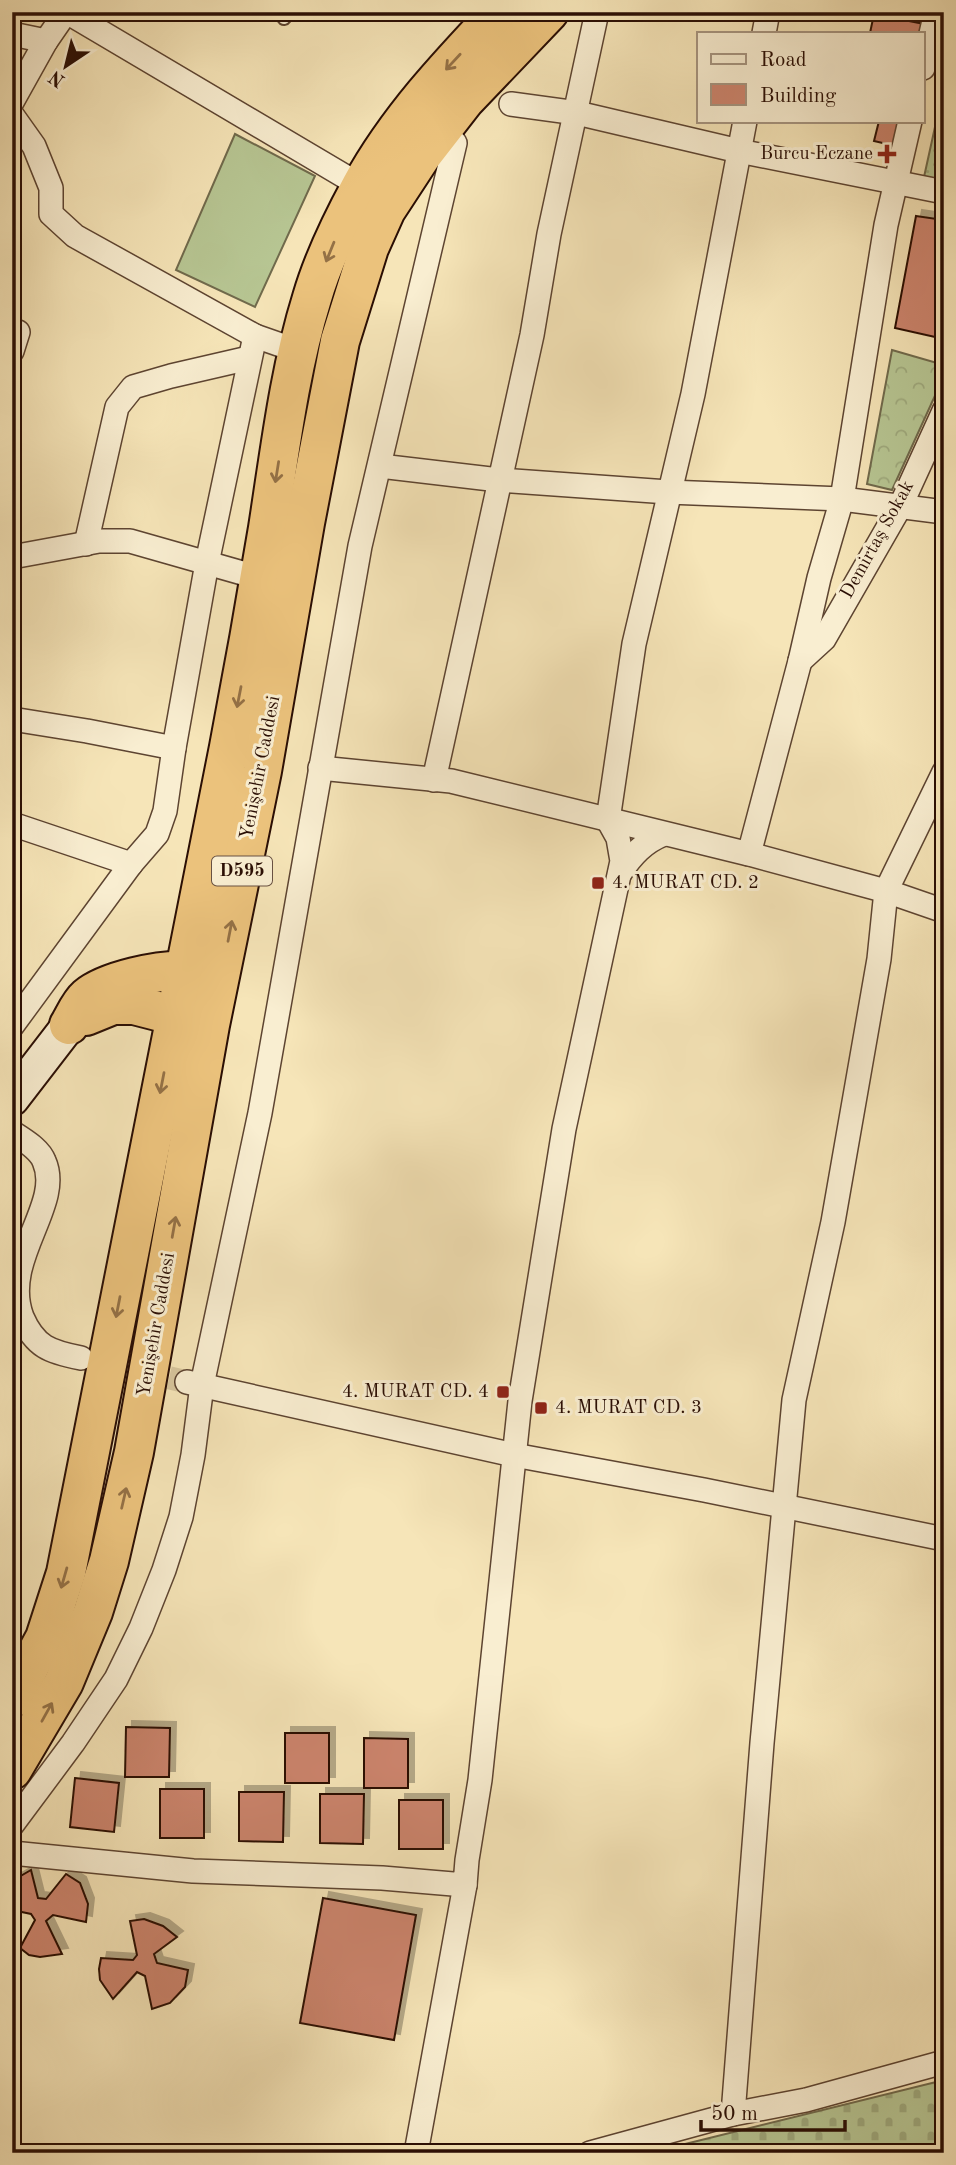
<svg xmlns="http://www.w3.org/2000/svg" width="956" height="2165" font-family="'Old Standard TT',serif">
<defs>
<pattern id="grass-dots" width="8" height="8" patternUnits="userSpaceOnUse" patternTransform="scale(1.75)"><rect width="8" height="8" fill="#b7c693"/><path d="M2 2h.1M6 6h.1" fill="none" stroke="#9ea97d" stroke-width="1.8" stroke-linecap="round"/></pattern>
<pattern id="forest-crowns" width="20" height="18" patternUnits="userSpaceOnUse" patternTransform="scale(1.75)"><rect width="20" height="18" fill="#b7c693"/><path d="M2 6a3 3 0 1 1 6 0M12 15a3 3 0 1 1 6 0" fill="none" stroke="#9ea97d"/></pattern>
<pattern id="cemetery-stones" width="16" height="16" patternUnits="userSpaceOnUse" patternTransform="scale(1.75)"><rect width="16" height="16" fill="#b7c693"/><path d="M2 7V4a2 2 0 0 1 4 0v3zM10 15v-3a2 2 0 0 1 4 0v3z" fill="#9ea97d"/></pattern>
<filter id="shadow"><feDropShadow dx="6" dy="-6" stdDeviation="0" flood-color="#0004"/></filter>
</defs>
<rect width="100%" height="100%" fill="#f6e5b8"/>
<filter id="stains"><feTurbulence type="fractalNoise" baseFrequency=".00286" numOctaves="4"/><feColorMatrix values="0 0 0 0 .2 0 0 0 0 .09 0 0 0 0 .02 0 0 0 .5 -.17"/></filter>
<radialGradient id="worn" r=".72"><stop offset=".6" stop-color="#630" stop-opacity="0"/><stop offset="1" stop-color="#630" stop-opacity=".3"/></radialGradient>
<polygon fill="url(#grass-dots)" stroke="#706a4c" stroke-width="2" points="944,86 944,181 924,177"/>
<polygon fill="url(#forest-crowns)" stroke="#706a4c" stroke-width="2" points="892,350 944,365 944,376 892,490 867,484"/>
<polygon fill="url(#cemetery-stones)" stroke="#706a4c" stroke-width="2" points="944,2080 944,2153 671,2153 669,2148"/>
<polygon fill="#b7c693" stroke="#706a4c" stroke-width="2" points="235,134 315,176 255,307 176,270"/>
<g fill="#cc846d" stroke="#2a0e04" stroke-width="2" filter="url(#shadow)">
<polygon points="874,12 926,12 924,24 874,14"/>
<polygon points="874,14 924,24 922,33 870,33"/>
<polygon points="879,121 906,121 900,147 874,141"/>
<polygon points="916,216 944,220 944,339 895,328"/>
<polygon points="126,1727 170,1728 169,1777 125,1777"/>
<rect x="285" y="1733" width="44" height="50"/>
<polygon points="364,1738 408,1739 408,1788 364,1788"/>
<polygon points="75,1778 119,1783 114,1832 70,1827"/>
<rect x="160" y="1789" width="44" height="49"/>
<polygon points="239,1792 284,1792 283,1842 239,1841"/>
<polygon points="320,1794 364,1794 363,1844 320,1843"/>
<rect x="399" y="1800" width="44" height="49"/>
<polygon points="31,1870 38,1898 46,1899 66,1874 80,1883 88,1904 86,1922 53,1915 46,1921 62,1954 40,1957 29,1955 20,1948 35,1920 31,1914 12,1910 12,1881"/>
<polygon points="323,1898 416,1915 394,2040 300,2023"/>
<polygon points="144,1919 163,1926 177,1937 154,1954 157,1963 188,1970 185,1987 170,2003 152,2009 145,1976 137,1972 113,1999 100,1980 99,1969 101,1958 133,1960 137,1955 130,1921"/>
</g>
<g fill="none" stroke-linecap="round" stroke-linejoin="round">
<polyline stroke="#d7c59d" stroke-width="23" stroke-dasharray="23 11" stroke-linecap="butt" points="136,1370 187,1382"/>
<g stroke="#5d4431" stroke-width="16">
<polyline id="lane" points="284,18 288,12"/>
</g>
<g stroke="#5d4431" stroke-width="26">
<g id="street">
<polyline points="67,12 361,186"/>
<polyline points="764,33 768,12"/>
<polyline points="12,34 46,41"/>
<polyline points="923,68 936,12"/>
<polyline points="12,102 46,41 66,12"/>
<polyline points="511,104 577,113 739,151 944,192"/>
<polyline points="12,115 34,146 51,188 51,214 75,236 255,336 298,351"/>
<polyline points="12,351 18,332"/>
<polyline points="380,466 499,480 668,492 842,499 944,512"/>
<polyline points="86,544 117,407 133,387 171,376 249,358"/>
<polyline points="12,557 99,541 130,541 260,578"/>
<polyline points="800,661 824,639 901,505 944,411"/>
<polyline points="12,719 87,731 174,748"/>
<polyline points="320,768 451,781 749,854 886,891 944,911"/>
<polyline points="434,780 532,335 549,234 597,12"/>
<polyline points="12,824 131,864"/>
<polyline points="749,854 800,661 819,578 842,499 886,225 910,121"/>
<path d="M 620,873 C 632,855 644,842 664,834"/>
<polyline points="12,1026 131,864 157,834 165,811 174,748 207,563 255,336"/>
<path d="M 12,1132 C 23,1140 39,1148 44,1161 C 64,1205 0,1259 22,1317 C 35,1347 50,1352 81,1358"/>
<polyline points="187,1382 514,1455 704,1490 944,1539"/>
<polyline points="12,1825 73,1743 116,1679 141,1628 164,1570 181,1517 193,1455 202,1385 260,1113 360,546 455,143"/>
<polyline points="12,1853 193,1871 382,1878 465,1885 467,1860 480,1780 520,1401 564,1129 622,861 618,838 608,820 634,644 693,394 745,121"/>
<polyline points="733,2114 762,1743 794,1400 833,1222 879,959 886,891 944,772"/>
<polyline points="416,2153 465,1885"/>
<polyline points="590,2153 733,2114 806,2100 944,2062"/>
</g>
</g>
<g stroke="#2a0e04" stroke-width="37">
<polyline id="secondary" points="12,1099 69,1025"/>
</g>
<g stroke="#2a0e04" stroke-width="42">
<g id="highway">
<polyline points="86,1016 113,1005 134,1005 200,1022"/>
<path d="M 69,1025 C 74,1017 79,1004 87,997 C 106,981 160,969 186,971 C 193,972 200,974 207,975"/>
<path d="M 12,1699 L 45,1638 L 66,1573 L 229,747 C 243,674 256,601 268,528 C 280,451 289,372 312,298 C 323,260 342,221 361,186 C 397,120 448,66 499,12"/>
<polyline points="12,1770 64,1682 93,1612 109,1561 134,1452 210,1025 262,771 305,523 340,341 369,248 386,210 422,155 464,101 549,12"/>
</g>
</g>
<use href="#lane" stroke="#f9eed1" stroke-width="12"/>
<use href="#street" stroke="#f9eed1" stroke-width="23"/>
<use href="#secondary" stroke="#f9eed1" stroke-width="33"/>
<use href="#highway" stroke="#ebc27c" stroke-width="38"/>
</g>
<defs><path id="oneway-shaft" d="M-6 0H5M1.5-3L5.5 0L1.5 3" fill="none" stroke-width="1.6" stroke-linecap="round" stroke-linejoin="round" transform="scale(1.75)"/></defs>
<g stroke="#947146">
<use href="#oneway-shaft" transform="translate(453 62) rotate(133)"/>
<use href="#oneway-shaft" transform="translate(330 252) rotate(112)"/>
<use href="#oneway-shaft" transform="translate(277 472) rotate(99)"/>
<use href="#oneway-shaft" transform="translate(239 697) rotate(101)"/>
<use href="#oneway-shaft" transform="translate(230 931) rotate(-79)"/>
<use href="#oneway-shaft" transform="translate(162 1083) rotate(101)"/>
<use href="#oneway-shaft" transform="translate(174 1227) rotate(-80)"/>
<use href="#oneway-shaft" transform="translate(118 1307) rotate(101)"/>
<use href="#oneway-shaft" transform="translate(124 1498) rotate(-77)"/>
<use href="#oneway-shaft" transform="translate(64 1578) rotate(106)"/>
<use href="#oneway-shaft" transform="translate(47 1712) rotate(-61)"/>
</g>
<g fill="#8f2418" stroke="#f9eed1" stroke-width="2.5">
<path d="M883.5 143.5h7v7h7v7h-7v7h-7v-7h-7v-7h7z"/>
<rect x="591" y="876" width="14" height="14" rx="3.5"/>
<rect x="496" y="1385" width="14" height="14" rx="3.5"/>
<rect x="534" y="1401" width="14" height="14" rx="3.5"/>
</g>
<g text-anchor="middle" dominant-baseline="central" stroke-width="6" stroke-linejoin="round" paint-order="stroke">
<rect fill="#f9eed1" stroke="#685142" stroke-width="2" x="212" y="856.5" width="60" height="29" rx="5"/>
<g font-size="18" font-weight="bold" fill="#2a0e04">
<text x="242" y="871">D595</text>
</g>
<g font-size="19" fill="#2a0e04" stroke="#f9eed1" text-anchor="end">
<text x="873" y="154">Burcu Eczane</text>
<text x="612" y="883" text-anchor="start">4. MURAT CD. 2</text>
<text x="489" y="1392">4. MURAT CD. 4</text>
<text x="555" y="1408" text-anchor="start">4. MURAT CD. 3</text>
</g>
<g font-size="19" fill="#2a0e04" stroke="#f9eed1">
<text transform="translate(878 540) rotate(-61)">Demirtaş Sokak</text>
<text transform="translate(261 768) rotate(-79)">Yenişehir Caddesi</text>
<text transform="translate(157 1325) rotate(-80)">Yenişehir Caddesi</text>
</g>
</g>
<rect width="956" height="2165" fill="none" stroke="#f6e5b8" stroke-width="42"/>
<rect x="14" y="14" width="928" height="2137" fill="none" stroke="#2a0e04" stroke-width="3.5"/>
<rect x="21" y="21" width="914" height="2123" fill="none" stroke="#2a0e04" stroke-width="2"/>
<rect x="697" y="32" width="228" height="91" fill="#f9eed1" stroke="#a6947f" stroke-width="2"/>
<rect x="711" y="54" width="35" height="10" fill="#f9eed1" stroke="#a6947f" stroke-width="2"/>
<text x="760" y="66" font-size="21" fill="#2a0e04">Road</text>
<rect x="711" y="84" width="35" height="21" fill="#cc846d" stroke="#a6947f" stroke-width="2"/>
<text x="760" y="102" font-size="21" fill="#2a0e04">Building</text>
<g transform="translate(66 66) rotate(215)" stroke="#f9eed1" stroke-width="5" paint-order="stroke">
<path d="M0-5L12 26L0 18L-12 26Z" fill="#2a0e04"/>
<text y="-10" font-size="19" font-weight="bold" text-anchor="middle" fill="#2a0e04">N</text>
</g>
<path d="M701 2120v10h144v-10" fill="none" stroke="#2a0e04" stroke-width="3.5"/>
<text x="711" y="2120" font-size="21" fill="#2a0e04" stroke="#f9eed1" stroke-width="5" paint-order="stroke">50 m</text>
<rect width="100%" height="100%" filter="url(#stains)"/>
<rect width="100%" height="100%" fill="url(#worn)"/>
</svg>
